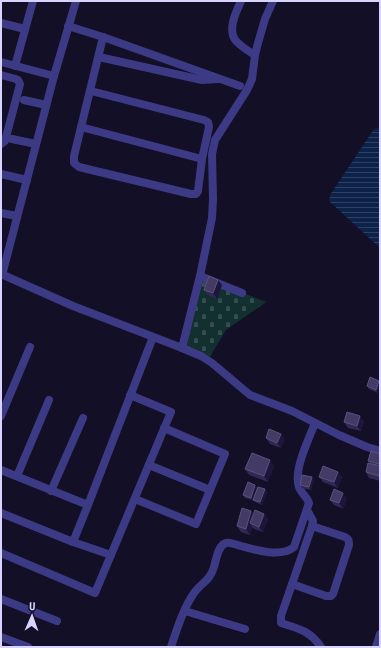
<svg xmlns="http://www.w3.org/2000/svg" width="381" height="648" font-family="'Roboto Condensed',sans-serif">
<defs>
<pattern id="cemetery-stones" width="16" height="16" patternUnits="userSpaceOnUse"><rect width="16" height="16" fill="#12302f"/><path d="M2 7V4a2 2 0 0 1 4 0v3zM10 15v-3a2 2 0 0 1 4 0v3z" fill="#344d4e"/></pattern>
<pattern id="water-rules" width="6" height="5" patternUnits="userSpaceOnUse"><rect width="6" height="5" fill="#0c2248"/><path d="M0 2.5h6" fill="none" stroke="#2f4163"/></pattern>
</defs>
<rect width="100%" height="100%" fill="#130f26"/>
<polygon fill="url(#cemetery-stones)" points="198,275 266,302 226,330 209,358 181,346"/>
<polygon fill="url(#water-rules)" points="378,128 380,129 380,248 329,201 330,195 374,129"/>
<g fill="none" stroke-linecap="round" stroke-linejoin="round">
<g stroke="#3d3a85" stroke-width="8">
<path d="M 241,1 C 236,12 227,30 236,41 C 242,47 248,51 255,55"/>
<polyline points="1,23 25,29"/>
<polyline points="68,26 103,37 240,86"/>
<polyline points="99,57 202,80 218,79"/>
<polyline points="1,62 54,76"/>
<polyline points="15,66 33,1"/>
<polyline points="1,75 16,79 18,80 20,84 5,141 1,144"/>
<polyline points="91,91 204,120 208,122 209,127 202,159 198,191 196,194 191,194 79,167 74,163 74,156 103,37"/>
<polyline points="24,100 46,105"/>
<polyline points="81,127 202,159"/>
<polyline points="12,139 36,144"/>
<polyline points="1,174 27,180"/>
<polyline points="1,213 17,216"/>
<polyline points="1,274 73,306 182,348 201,356 212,363 250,395 292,411 339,435 367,447 380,451"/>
<polyline points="2,275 54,76 76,1"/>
<polyline points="200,276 242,293"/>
<polyline points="182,348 200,276 212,218 213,199 212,154 215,140 247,90 252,79 255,55 258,43 265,19 273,1"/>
<polyline points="1,416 30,347"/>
<polyline points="149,465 210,490"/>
<polyline points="1,470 88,505"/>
<polyline points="17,476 49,400"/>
<polyline points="51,491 83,418"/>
<polyline points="135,499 196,524 225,454 164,428"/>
<path d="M 307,510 L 313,521 L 312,526 L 281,616 L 281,623 C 299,629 309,630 321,647"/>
<polyline points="1,513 73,542 88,505 153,337"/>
<polyline points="73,542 111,555"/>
<polyline points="1,553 95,593 171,412 130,395"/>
<path d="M 292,584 L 326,596 L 331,596 L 333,594 L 349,545 C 349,541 349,539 345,537 L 312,526"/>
<polyline points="1,599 57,621"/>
<polyline points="185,611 245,629"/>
<polyline points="1,637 28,647"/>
<path d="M 171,647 C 177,629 183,609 194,593 C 201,583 210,581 214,567 C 216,560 218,545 226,543 C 231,542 236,545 241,546 C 255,550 281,558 294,547 L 309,503 C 307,497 301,493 299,487 C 293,470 309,439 315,423"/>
<polyline points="376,647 380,634"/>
</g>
</g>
<g fill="#312854">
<polygon points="222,285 217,299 208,295 204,290"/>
<polygon points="370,377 378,393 369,389 367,386"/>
<polygon points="364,421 361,431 348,428 344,422"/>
<polygon points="266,438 285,439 281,448 270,444"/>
<polygon points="380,454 380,481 369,478 366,472 370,463 368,461"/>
<polygon points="274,466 268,482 249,475 245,469"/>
<polygon points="338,472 342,477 338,488 323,482 319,477"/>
<polygon points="314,480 311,490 302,488 300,485"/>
<polygon points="255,485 257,488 265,489 267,492 262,505 255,502 253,500 245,498 243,495"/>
<polygon points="347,498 343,509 334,505 330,500"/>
<polygon points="251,511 254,514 264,514 268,519 263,532 254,529 252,527 250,535 241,532 237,526"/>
</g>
<g fill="#1d163a">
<polygon points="218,280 222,285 217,299 213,293"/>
<polygon points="379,381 380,382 380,386 378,393 376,390"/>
<polygon points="360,416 364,421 361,431 357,426"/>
<polygon points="281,434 285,439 281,448 277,443"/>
<polygon points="270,460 274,466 268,482 264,476"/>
<polygon points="338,472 342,477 338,488 334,482"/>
<polygon points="312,477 314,480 311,490 309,487"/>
<polygon points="255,485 257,488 253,500 251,498"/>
<polygon points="265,489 267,492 262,505 260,502"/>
<polygon points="343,493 347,498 343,509 339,503"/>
<polygon points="251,511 255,516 250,523 252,527 250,535 246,529"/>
<polygon points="264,514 268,519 263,532 259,527"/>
</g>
<g fill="#433a66" stroke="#5a527e">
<polygon points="209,276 218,280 213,293 204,290"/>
<polygon points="370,377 379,381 376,390 367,386"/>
<polygon points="347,412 360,416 357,426 344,422"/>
<polygon points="269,429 281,434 277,443 266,438"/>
<polygon points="371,451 380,454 380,464 368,461"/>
<polygon points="252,453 270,460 264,476 245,469"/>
<polygon points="368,463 380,466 380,471 379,476 366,472"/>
<polygon points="323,466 338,472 334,482 319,477"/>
<polygon points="302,475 312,477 309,487 300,485"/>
<polygon points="248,482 255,485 251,498 243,495"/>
<polygon points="258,487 265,489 260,502 253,500"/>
<polygon points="334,489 343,493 339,503 330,500"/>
<polygon points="242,508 251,511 246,529 237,526"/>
<polygon points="255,510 264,514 259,527 250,523"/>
</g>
<rect width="381" height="648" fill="none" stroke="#d9d4ff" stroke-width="4"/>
<g transform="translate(32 616) rotate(2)" stroke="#130f26" stroke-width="3" paint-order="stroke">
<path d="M0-3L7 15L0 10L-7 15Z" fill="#d9d4ff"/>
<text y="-6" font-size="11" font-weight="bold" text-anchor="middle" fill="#d9d4ff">U</text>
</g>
</svg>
